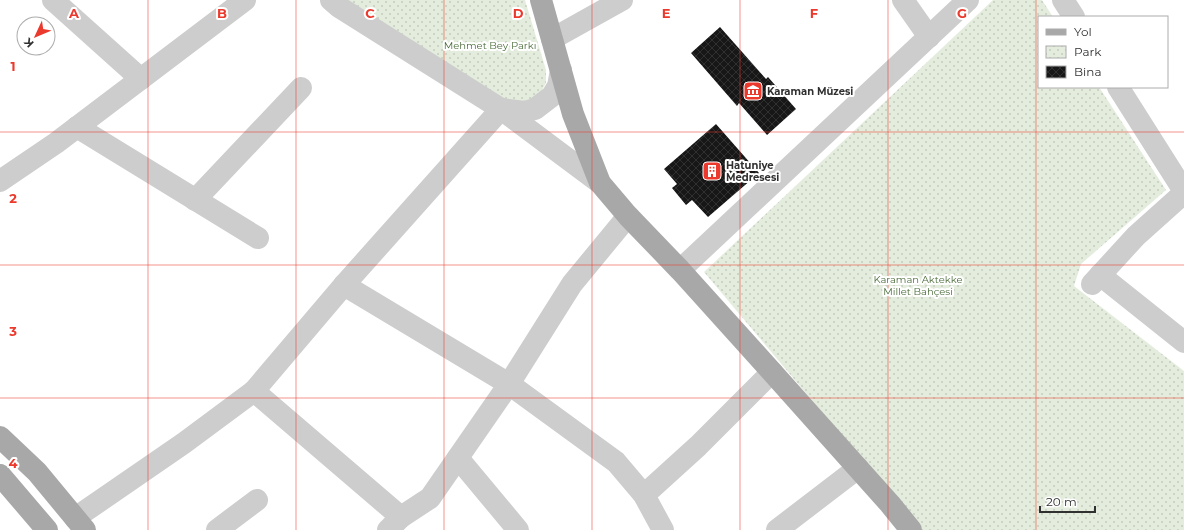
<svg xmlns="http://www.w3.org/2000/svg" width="1184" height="530" font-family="Montserrat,sans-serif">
<defs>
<pattern id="park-dots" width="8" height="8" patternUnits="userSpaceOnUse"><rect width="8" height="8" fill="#e4eddd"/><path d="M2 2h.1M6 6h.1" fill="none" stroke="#c4ccbe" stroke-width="1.8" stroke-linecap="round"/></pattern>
<pattern id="building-cross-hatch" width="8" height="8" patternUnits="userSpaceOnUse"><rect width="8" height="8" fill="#171717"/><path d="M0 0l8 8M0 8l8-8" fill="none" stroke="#303030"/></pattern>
</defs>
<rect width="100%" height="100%" fill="#fff"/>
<g fill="url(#park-dots)">
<polygon points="342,0 525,0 546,70 546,83 541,92 535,100 511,106"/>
<polygon points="993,0 1042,0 1053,17 1039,17 1039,87 1099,87 1166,190 1081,264 1074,286 1184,371 1184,530 921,530 704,272"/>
</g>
<g fill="url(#building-cross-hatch)">
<polygon points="720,27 766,79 768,77 796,109 767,135 739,103 737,106 691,53"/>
<polygon points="716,124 759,173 708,217 692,200 686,205 672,188 677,184 664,169"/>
</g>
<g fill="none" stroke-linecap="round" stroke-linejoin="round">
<g stroke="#cdcdcd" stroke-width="22">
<polyline points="53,0 141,79"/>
<polyline points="331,0 339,7 501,109 600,183"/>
<polyline points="903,0 929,37"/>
<polyline points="1063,0 1074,17"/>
<polyline points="552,39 622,0"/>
<polyline points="1118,87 1184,191"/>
<polyline points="77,127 258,238"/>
<polyline points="0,181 56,143 245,0"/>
<polyline points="195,200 301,88"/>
<polyline points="680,270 968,0"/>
<polyline points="1100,275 1184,342"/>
<polyline points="1092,284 1136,236 1184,193"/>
<polyline points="344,285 509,384 616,462 644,495 663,530"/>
<polyline points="254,391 401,517"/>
<polyline points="458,458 518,530"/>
<polyline points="644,495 698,446 772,372"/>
<polyline points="75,518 184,443 254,391 344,285 501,109 524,112 535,109 552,96 558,86 561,70"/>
<polyline points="217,530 257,500"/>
<polyline points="388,530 401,517 430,498 509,384 572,284 628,216"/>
<polyline points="777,530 858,468"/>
</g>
<g stroke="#a8a8a8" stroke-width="22">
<polyline points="541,0 573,114 600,183 628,216 680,270 772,372 890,504 911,530"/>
<polyline points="0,437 37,472 85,530"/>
<polyline points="0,475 47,530"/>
</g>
</g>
<path fill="none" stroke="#eb3a2d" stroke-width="1" stroke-opacity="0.55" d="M 148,0 L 148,530M 296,0 L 296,530M 444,0 L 444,530M 592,0 L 592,530M 740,0 L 740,530M 888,0 L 888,530M 1036,0 L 1036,530M 0,132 L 1184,132M 0,265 L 1184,265M 0,398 L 1184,398"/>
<defs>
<g id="museum-square" transform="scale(1)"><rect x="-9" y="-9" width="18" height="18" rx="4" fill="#eb3a2d" stroke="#fff"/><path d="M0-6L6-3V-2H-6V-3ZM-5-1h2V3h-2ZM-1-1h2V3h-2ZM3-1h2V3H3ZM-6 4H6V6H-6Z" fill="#fff"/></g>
<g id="building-square" transform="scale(1)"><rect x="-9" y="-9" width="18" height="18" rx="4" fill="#eb3a2d" stroke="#fff"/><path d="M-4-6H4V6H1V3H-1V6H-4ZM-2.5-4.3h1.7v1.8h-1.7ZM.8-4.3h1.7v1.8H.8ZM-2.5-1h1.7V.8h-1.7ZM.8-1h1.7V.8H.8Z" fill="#fff"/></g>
</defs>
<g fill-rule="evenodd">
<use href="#museum-square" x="753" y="91"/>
<use href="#building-square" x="712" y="171"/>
</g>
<g text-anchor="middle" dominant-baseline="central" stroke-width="4" stroke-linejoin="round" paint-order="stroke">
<g font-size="10" fill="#4c6d3b" stroke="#fff">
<text x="490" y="45">Mehmet Bey Parkı</text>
<text x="918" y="279">Karaman Aktekke<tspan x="918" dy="12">Millet Bahçesi</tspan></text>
</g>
<g font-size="10" font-weight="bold" fill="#303030" stroke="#fff" text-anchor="start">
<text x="767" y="91">Karaman Müzesi</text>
<text x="726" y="165">Hatuniye<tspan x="726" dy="12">Medresesi</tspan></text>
</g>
</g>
<g font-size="13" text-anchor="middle" font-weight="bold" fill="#eb3a2d" stroke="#fff" stroke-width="4" stroke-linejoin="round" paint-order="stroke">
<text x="74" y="18">A</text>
<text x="222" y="18">B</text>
<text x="370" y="18">C</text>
<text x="518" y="18">D</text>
<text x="666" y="18">E</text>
<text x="814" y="18">F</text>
<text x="962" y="18">G</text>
<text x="13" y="71">1</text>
<text x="13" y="203">2</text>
<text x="13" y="336">3</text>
<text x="13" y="468">4</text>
</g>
<rect x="1038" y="16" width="130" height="72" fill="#ffffff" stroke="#acacac"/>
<rect x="1046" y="29" width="20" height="6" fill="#a8a8a8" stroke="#acacac"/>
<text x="1074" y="36" font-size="12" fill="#303030">Yol</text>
<rect x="1046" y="46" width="20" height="12" fill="url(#park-dots)" stroke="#acacac"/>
<text x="1074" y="56" font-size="12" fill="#303030">Park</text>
<rect x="1046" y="66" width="20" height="12" fill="url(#building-cross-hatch)" stroke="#acacac"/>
<text x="1074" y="76" font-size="12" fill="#303030">Bina</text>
<g transform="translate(36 36) rotate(226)"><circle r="19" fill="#ffffff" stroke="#acacac"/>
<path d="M0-3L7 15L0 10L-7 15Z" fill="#eb3a2d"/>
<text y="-6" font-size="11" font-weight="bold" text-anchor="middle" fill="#303030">K</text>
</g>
<path d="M1040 506v6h55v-6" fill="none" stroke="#303030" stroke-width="2"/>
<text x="1046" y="506" font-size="12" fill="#303030" stroke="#ffffff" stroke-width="3" paint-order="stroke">20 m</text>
</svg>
